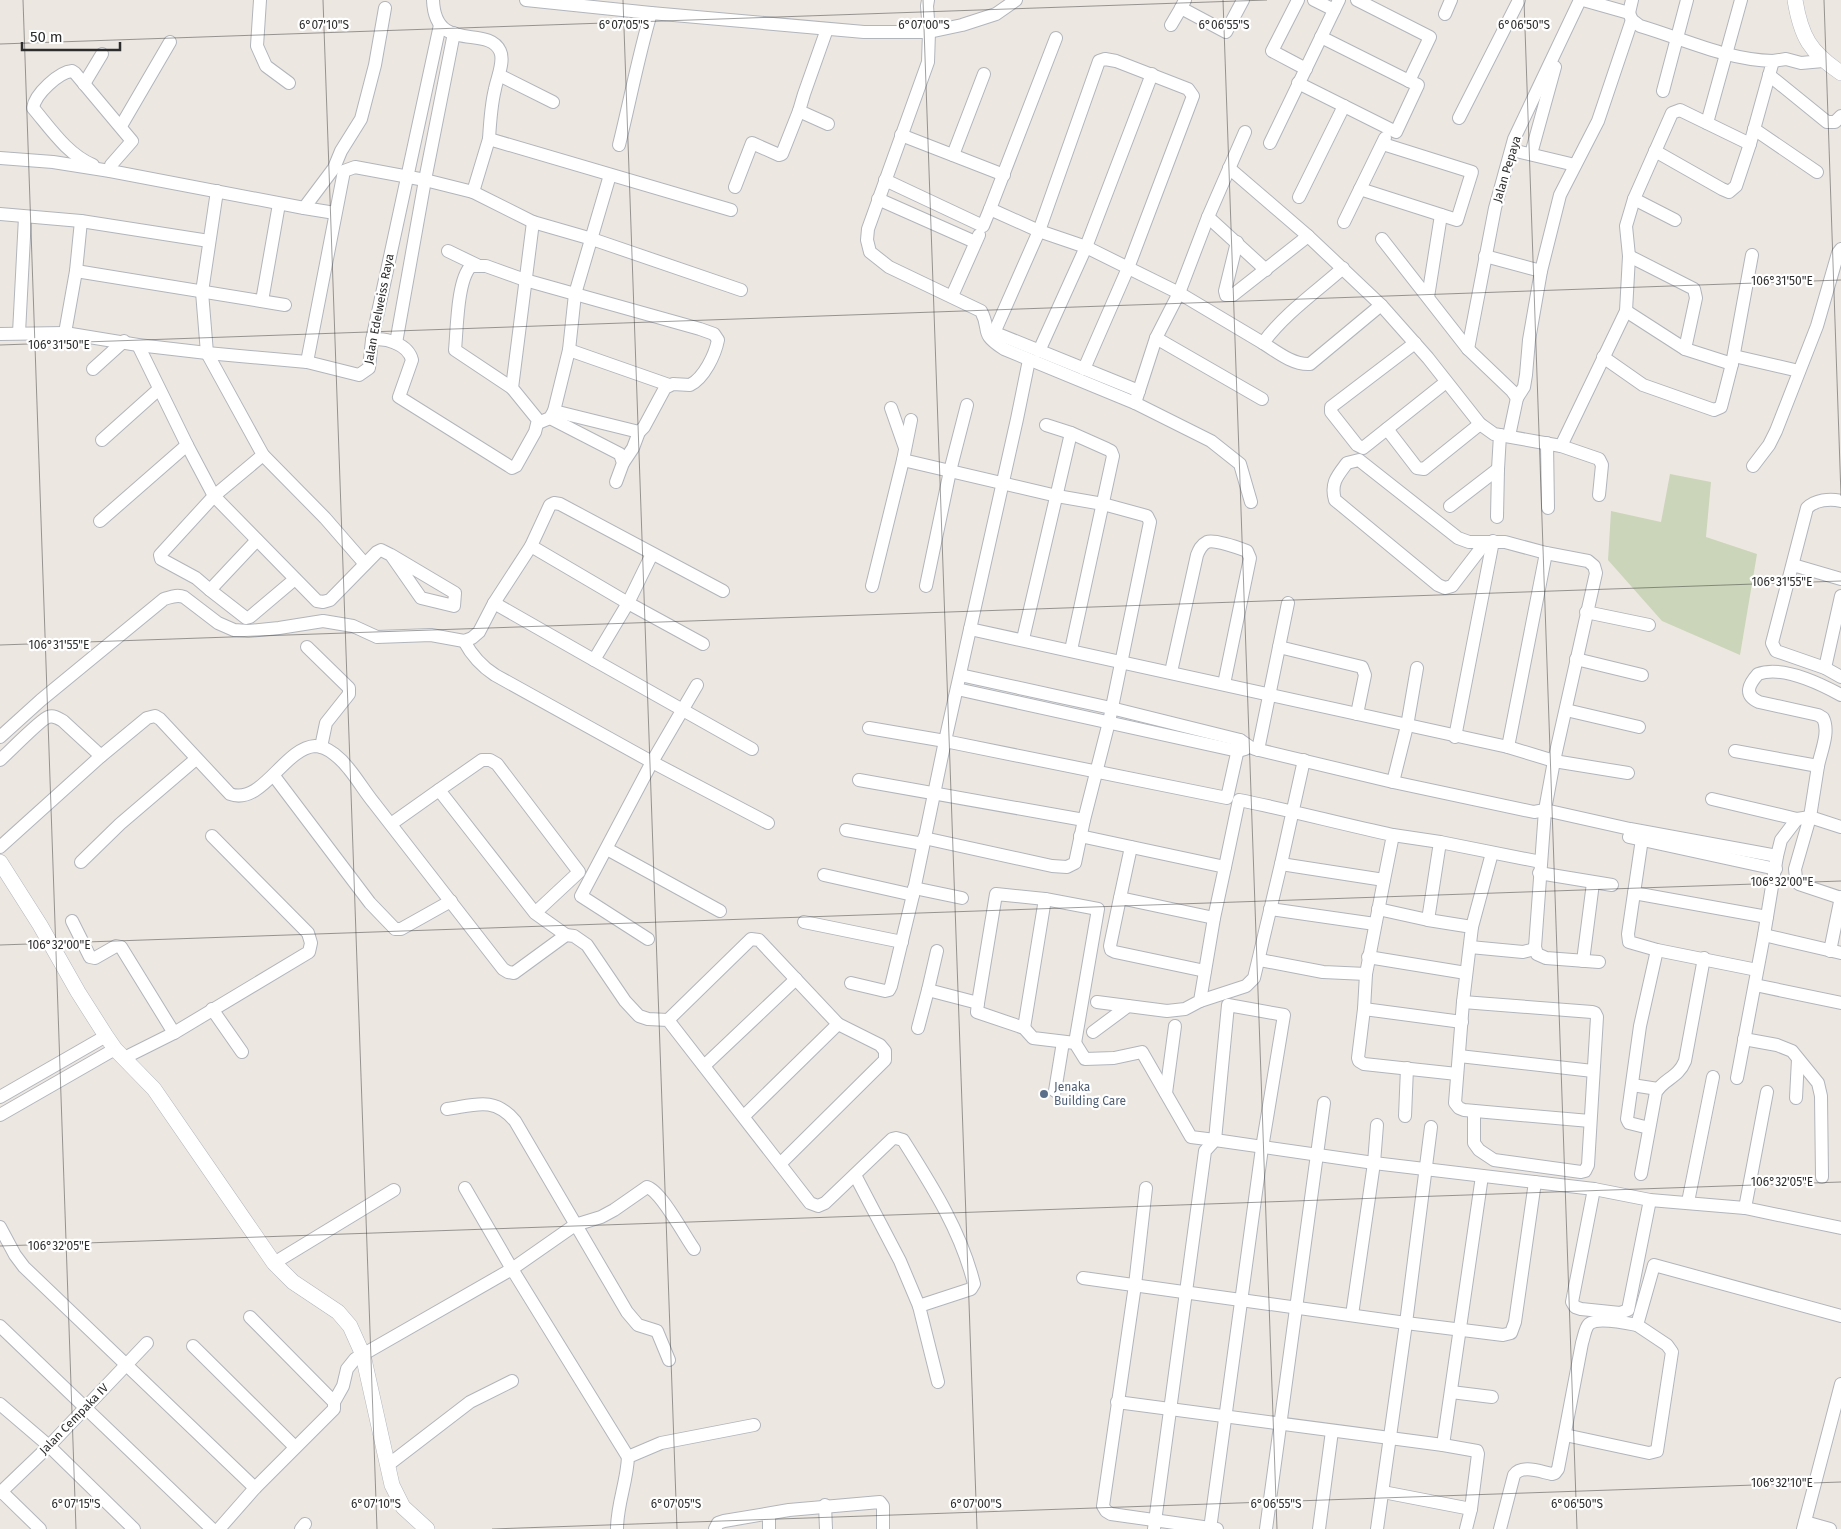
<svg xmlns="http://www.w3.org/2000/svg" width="1841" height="1529" font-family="'Fira Sans',sans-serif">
<rect width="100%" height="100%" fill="#ede7e1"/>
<polygon fill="#cbd5ba" points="1670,474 1711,482 1706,537 1757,554 1740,655 1662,621 1608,560 1611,511 1661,522"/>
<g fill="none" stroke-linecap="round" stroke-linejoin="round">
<g stroke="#b1b5bc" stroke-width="14">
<g id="minor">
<polyline points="260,0 257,46 266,66 289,83"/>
<path d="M 433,0 C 435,55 488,24 500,51 C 505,61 497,78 495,89 C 491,105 490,122 489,139"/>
<polyline points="526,0 651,13 864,32 929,32 962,25 996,14 1016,0"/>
<path d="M 928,0 L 927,6 L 929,32 L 928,62 L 868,229 L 867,240 L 870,252 L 889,267 L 981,311 C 992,332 978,332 1004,349 L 1135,403 L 1211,441 L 1240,464 L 1251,502"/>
<polyline points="1185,0 1181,8 1226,32 1243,0"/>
<polyline points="1298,0 1272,51 1306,69"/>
<polyline points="1314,0 1334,10"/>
<path d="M 1583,0 L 1629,13 L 1632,20 L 1640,26 C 1684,39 1727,60 1773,61 L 1750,144 L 1736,186 L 1729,192 L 1722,189 L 1655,151"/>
<polyline points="1629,13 1632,0"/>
<polyline points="1445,14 1451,0"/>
<polyline points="1171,25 1181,8"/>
<polyline points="827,29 804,94 799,111 828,124"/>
<polyline points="1321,37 1409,81 1430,37 1357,0"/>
<polyline points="1773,61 1786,59 1801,63 1823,61"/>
<polyline points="499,75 553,102"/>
<polyline points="1769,75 1827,122 1835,122 1841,116"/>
<polyline points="1298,83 1396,132 1418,85 1409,81"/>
<polyline points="84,84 102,54"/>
<polyline points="1663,91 1687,0"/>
<polyline points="1459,118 1519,0"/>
<polyline points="1707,123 1741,0"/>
<polyline points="121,126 170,42"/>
<polyline points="1754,129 1817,172"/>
<polyline points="901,135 1004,175"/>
<polyline points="1270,143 1339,0"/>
<path d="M 619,145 C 630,101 638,57 651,13"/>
<polyline points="1512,150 1575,165"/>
<polyline points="1531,154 1555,67"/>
<polyline points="953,155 984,74"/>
<polyline points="0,158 53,162 110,171 304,208 335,213"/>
<path d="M 93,165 C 68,155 50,128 33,108 C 35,94 59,72 72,71 L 75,73 L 132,141 L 111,165 L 110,171"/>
<polyline points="1229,168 1308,236 1381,305 1428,358 1480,424 1494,434 1561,446 1626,311 1629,256 1626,226 1634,199 1672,113 1680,110 1750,144"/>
<polyline points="885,180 983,226 990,209 1039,231 1086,247 1179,293 1263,343"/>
<polyline points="735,187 752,143 779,155 782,154 799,111"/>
<polyline points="1360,189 1457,220 1472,172 1383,144"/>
<polyline points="217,191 202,292 207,353 263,455 325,518 365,564"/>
<polyline points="473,192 533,222 592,239 741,290"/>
<polyline points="1299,197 1344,106"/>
<polyline points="878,199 975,242"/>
<polyline points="1634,199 1675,220"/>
<polyline points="304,208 334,168 341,151 361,119 375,65 385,8"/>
<polyline points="990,209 1056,38"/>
<polyline points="0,214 81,221 209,241"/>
<polyline points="1208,217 1266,270"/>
<polyline points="1344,222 1385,138"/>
<polyline points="1382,239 1468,349 1512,391 1517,398 1524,387 1526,375 1529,340 1541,271 1560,195 1598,121 1632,20"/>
<polyline points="1237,242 1225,291 1226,295 1233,295 1308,236"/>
<polyline points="448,251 477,265"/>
<polyline points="1485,256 1541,271"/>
<polyline points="1629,256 1694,289 1696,298 1685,349"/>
<path d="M 1343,268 C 1316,292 1284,314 1263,343 C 1277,352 1293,365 1310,364 L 1381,305"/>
<polyline points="76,271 285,305"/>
<polyline points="952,296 979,235"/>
<polyline points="1428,297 1441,215"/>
<polyline points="262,301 279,204"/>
<polyline points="1626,311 1685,349 1732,364 1752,255"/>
<polyline points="988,330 1139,391"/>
<polyline points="19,333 25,217"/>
<polyline points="65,333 76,271 81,221"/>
<polyline points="994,333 1039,231 1099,61 1105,59 1116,61 1188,89 1193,96 1128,268 1084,369"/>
<polyline points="0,334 65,333 138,345 207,353 307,362 359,375 369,368 372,340 440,25"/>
<polyline points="1156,338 1262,399"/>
<path d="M 372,340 C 385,337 408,344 412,360 L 399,397 L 509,466 L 512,468 L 516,466 L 535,432 L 538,420 L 512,388 L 533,222"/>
<polyline points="396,343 425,180 454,33"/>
<polyline points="1415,343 1331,407 1331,412 1357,445 1363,448 1446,382"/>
<polyline points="138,345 187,445 214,496 317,601 323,602 330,600 377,552 381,550 391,555 455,593 454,606 421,598 391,555"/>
<polyline points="1468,349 1495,208 1514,139 1580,0"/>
<polyline points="569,350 669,385"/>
<polyline points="1039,351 1086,247 1152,74"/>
<polyline points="1734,356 1799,371"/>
<polyline points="1603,357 1643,385 1714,410 1721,407 1732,364"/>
<polyline points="307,362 344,171 355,167 425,180 473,192 489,139 731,210"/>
<polyline points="93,369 124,341"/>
<path d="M 512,388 L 455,350 C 457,330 457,280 471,266 L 486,266 L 525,280 L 700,329 L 714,334 L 718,340 C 715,355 704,378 690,385 L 673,384 L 665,388 L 644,427 L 639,432 L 554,411"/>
<polyline points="1135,403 1156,338 1179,293 1208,217 1245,132"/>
<polyline points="891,408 905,448"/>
<polyline points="550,418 620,454 623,463 616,482"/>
<polyline points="538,423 550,418 554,411 569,350 575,294 610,175"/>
<polyline points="1046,425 1071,433 1107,449 1111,451 1113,456 1071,650"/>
<polyline points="1387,429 1417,468 1424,469 1480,424"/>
<polyline points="1509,436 1517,398"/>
<polyline points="102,440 159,389"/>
<polyline points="1547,443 1548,508"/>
<polyline points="1561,446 1599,459 1602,465 1599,495"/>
<polyline points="903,460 1057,496 1103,504 1147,516 1150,522 1109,722 1084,820 1075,863 1067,867 1052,866 924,838"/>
<polyline points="623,463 633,448 639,432"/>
<polyline points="1753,466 1769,445 1776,431 1817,326 1838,253 1841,249"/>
<path d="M 1841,501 C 1830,498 1815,500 1807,508 L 1772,643 L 1776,651 L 1825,668 L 1841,677"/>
<polyline points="1450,506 1498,469"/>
<polyline points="1497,517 1498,469 1500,435"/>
<polyline points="100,521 187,445"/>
<polyline points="257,540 210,590 246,618 250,617 295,579"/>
<path d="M 1485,543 L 1452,586 L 1445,588 L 1438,585 L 1335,500 C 1330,483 1338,475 1347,463 L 1359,460 L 1458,538 L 1469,542 L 1505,542 L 1546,553 L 1588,561 L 1594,566 L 1596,573 L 1554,761 L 1545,810 L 1535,947 L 1537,954 L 1546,958 L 1599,962"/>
<polyline points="531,546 628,603 703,644"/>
<polyline points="1793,565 1841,579"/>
<polyline points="872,586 903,460 911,420"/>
<polyline points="926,586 950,471 967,405"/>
<polyline points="210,590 196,578 161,559 160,555 214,496 263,455"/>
<polyline points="494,603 594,660 628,603 652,554"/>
<polyline points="1586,612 1649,625"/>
<polyline points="970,629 1508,747 1554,761 1628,773"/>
<polyline points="1023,639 1071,433"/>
<path d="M 464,641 C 472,656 481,666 495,675 L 652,762 L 768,823"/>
<polyline points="307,647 349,688 349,694 326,723 321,747"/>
<polyline points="1279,647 1362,667 1365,675 1357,714"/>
<polyline points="1576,659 1642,675"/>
<polyline points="594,660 752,749"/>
<polyline points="1825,668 1841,596"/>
<path d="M 1171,672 L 1197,555 C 1199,550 1201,545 1207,542 C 1214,539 1239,548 1247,551 L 1250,558 L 1224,684"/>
<polyline points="960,675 1111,708 1240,740 1250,747 1255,749 1393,782 1534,812 1545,810 1630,829 1777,856"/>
<polyline points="957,689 1238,751 1245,749"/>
<polyline points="1566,710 1639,727"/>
<polyline points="869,728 945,741 1017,419 1029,360"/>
<path d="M 0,737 L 41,700 L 164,599 C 171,597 177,594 184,597 L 218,623 L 234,630 L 248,631 L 279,628 L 323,621 L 353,626 L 377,637 L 431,635 L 464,641 L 472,638 L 479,632 L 494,603 L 531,546 L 550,505 L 554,503 L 560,504 L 723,591"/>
<polyline points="1455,737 1493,541"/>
<polyline points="1508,747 1546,553"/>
<polyline points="1258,750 1288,603"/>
<polyline points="1735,751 1818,766 1810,817 1795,869 1796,878 1799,884 1841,898"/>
<path d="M 0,760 C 8,753 41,719 48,717 C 54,715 58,718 63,721 L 101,756"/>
<path d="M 1818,766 C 1821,751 1830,732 1823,718 L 1818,715 L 1759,702 C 1743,695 1749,684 1758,674 C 1782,665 1819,683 1841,695"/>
<polyline points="274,776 370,903 395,929 401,929 451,901"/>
<polyline points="859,780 1084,820"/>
<polyline points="1393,782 1407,726 1417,668"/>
<polyline points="1712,799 1797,819 1810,817 1841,827"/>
<polyline points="1797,819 1781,840 1777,856 1764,935 1841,953"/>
<polyline points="391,824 439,790"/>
<polyline points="846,830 923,844"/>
<polyline points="1643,832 1628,934 1629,942 1657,950 1757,970"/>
<polyline points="1393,835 1440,842 1428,920 1472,927 1463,1002 1455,1103 1459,1108 1464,1110 1590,1121"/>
<polyline points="1080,836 1225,867 1214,918 1200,1001 1185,1009 1167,1011 1097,1002"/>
<polyline points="1629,837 1776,869"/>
<polyline points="1440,842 1541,862"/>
<path d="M 0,847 L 101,756 L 147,718 L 155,716 L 160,719 L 230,794 C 262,806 284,748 315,746 C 328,746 342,760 349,769 C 358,780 365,792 374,803 C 417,858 460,913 503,969 L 508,972 L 514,973 L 566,935"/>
<polyline points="607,849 720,911"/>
<polyline points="81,862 120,824 196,759"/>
<path d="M 1225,867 L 1239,800 C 1290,810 1341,824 1393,835 L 1384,880 L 1281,864 L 1304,760"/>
<polyline points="1539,873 1612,885"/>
<polyline points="824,875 913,895"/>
<polyline points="1384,880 1366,974 1364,1009 1358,1058 1359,1061 1364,1064 1457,1074"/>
<polyline points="914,888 962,898"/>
<polyline points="1634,893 1767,917"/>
<polyline points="1120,898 1131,847"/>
<polyline points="1270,909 1375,924"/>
<polyline points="1378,909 1428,920"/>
<path d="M 535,913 L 579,872 L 497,764 L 490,760 L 482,760 L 439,790 L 535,913 L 566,935 L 574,936 L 587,945 L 625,1001 L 639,1016 L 648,1019 L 668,1020 L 810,1203 L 818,1206 L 825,1203 L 892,1139 L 896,1138 L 903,1140 C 932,1186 961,1231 974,1284 L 971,1289 L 919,1306 L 938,1382"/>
<polyline points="72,921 90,957 95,958 116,946 121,947 174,1033"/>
<polyline points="804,922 902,942"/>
<polyline points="1472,927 1492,853"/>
<polyline points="648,939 581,896 652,762 697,685"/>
<polyline points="1470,947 1523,952 1531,950 1535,947"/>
<polyline points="937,951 928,990 978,1003 977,1012 1024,1028 1033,1038 1075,1043 1085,1059 1114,1058 1142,1052 1191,1137 1215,1140 1228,1005 1284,1015 1262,1148 1210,1529"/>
<polyline points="1830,951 1841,897"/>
<polyline points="1368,957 1466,973"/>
<polyline points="1260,960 1323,972 1366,974"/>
<polyline points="1583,961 1593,883"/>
<polyline points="1205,971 1115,952 1111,950 1110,946 1120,898 1214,918"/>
<polyline points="851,983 885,991 889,990 891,986 913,895 945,741 1227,798 1240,740"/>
<polyline points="1755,985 1841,1003"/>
<polyline points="1200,1001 1246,986 1254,978 1281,864"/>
<polyline points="1463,1002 1592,1012 1595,1013 1597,1017 1588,1165 1585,1171 1581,1172 1494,1160 1479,1150 1474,1143 1474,1111"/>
<polyline points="978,1003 996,894 1045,899 1098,909 1075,1043"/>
<polyline points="212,1009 242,1052"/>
<polyline points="1364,1009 1462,1022"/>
<polyline points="668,1020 751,939 759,940 838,1024 744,1116"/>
<polyline points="918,1028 928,990"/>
<polyline points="1024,1028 1045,899"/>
<polyline points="1093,1032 1128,1006"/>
<polyline points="1744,1039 1777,1045 1792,1051 1818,1083 1821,1096 1822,1177"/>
<polyline points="1459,1056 1593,1071"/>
<polyline points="124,1058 174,1033 309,952 311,943 308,933 212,836"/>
<polyline points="704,1066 796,979"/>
<polyline points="1737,1078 1764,935"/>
<polyline points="1632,1085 1658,1089"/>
<polyline points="1055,1091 1063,1042"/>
<polyline points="1166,1093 1175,1026"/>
<polyline points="0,1097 106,1036"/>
<polyline points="1796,1098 1798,1059"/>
<path d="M 447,1109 C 475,1105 494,1096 515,1121 L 627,1312 L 638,1325 L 657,1331 L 669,1360"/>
<polyline points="0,1115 115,1049"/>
<polyline points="1405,1116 1407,1068"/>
<polyline points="1649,1128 1629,1123 1627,1119 1640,1026 1657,950"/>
<polyline points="780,1164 885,1060 885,1051 880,1045 838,1024"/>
<path d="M 1641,1174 L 1656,1092 C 1665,1078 1678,1078 1685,1061 L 1704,958"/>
<polyline points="855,1175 900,1261 919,1306"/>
<polyline points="465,1188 512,1269 628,1457"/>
<polyline points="1146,1188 1135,1285 1103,1506 1106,1511 1111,1514 1217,1529"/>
<polyline points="1594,1189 1572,1302 1575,1307 1581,1309 1620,1313 1628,1310 1650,1200"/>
<polyline points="1688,1202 1713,1077"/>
<polyline points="1745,1208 1767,1092"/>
<polyline points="0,1227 15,1255 24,1267 255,1488"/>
<polyline points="274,1263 394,1190"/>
<polyline points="1083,1278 1406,1323 1431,1127"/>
<polyline points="1352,1315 1374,1163 1377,1125"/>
<polyline points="250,1317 334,1402"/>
<polyline points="0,1326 212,1529"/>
<polyline points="193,1346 295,1447"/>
<polyline points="1451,1392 1492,1397"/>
<polyline points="1117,1402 1443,1445 1482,1176"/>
<polyline points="0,1404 49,1446 134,1529"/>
<polyline points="1565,1435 1649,1453 1657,1451 1672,1352 1667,1345 1637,1325"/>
<polyline points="1443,1445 1477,1451 1478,1454 1471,1509 1466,1529"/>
<polyline points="388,1465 470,1402 512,1381"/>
<polyline points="1,1491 40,1529"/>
<polyline points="1383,1492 1471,1509"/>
<polyline points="0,1493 49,1446 147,1343"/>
<polyline points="825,1505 826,1529"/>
<polyline points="769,1514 769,1529"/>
<polyline points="1805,1522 1830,1529"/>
<path d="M 219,1529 L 255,1488 L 334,1409 L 334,1402 L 343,1386 L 347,1369 L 355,1359 L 512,1269 L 575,1225 L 601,1217 L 614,1210 L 647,1187 C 661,1191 684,1235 694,1249"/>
<polyline points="301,1529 305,1524"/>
<path d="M 617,1529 C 617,1504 627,1482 628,1457 L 661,1443 L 754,1425"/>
<polyline points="715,1529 718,1523 724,1521 789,1510 880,1502 883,1506 883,1529"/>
<polyline points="1154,1529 1205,1151 1215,1140 1374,1163 1594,1189 1650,1200 1745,1208 1841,1228"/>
<polyline points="1266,1529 1324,1103"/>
<polyline points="1319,1529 1332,1431"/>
<polyline points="1377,1529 1406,1323 1503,1335 1511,1333 1515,1322 1535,1182"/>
<path d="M 1500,1529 L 1514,1475 C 1522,1464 1541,1472 1552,1474 L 1555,1473 L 1558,1469 L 1582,1343 C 1584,1337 1585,1328 1589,1324 C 1597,1317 1627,1323 1637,1325 L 1654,1265 L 1841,1316"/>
<polyline points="1803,1529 1841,1384"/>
</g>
</g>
<g stroke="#b1b5bc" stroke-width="16">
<g id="tertiary">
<path d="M 1795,0 C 1801,37 1810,52 1841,73"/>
<polyline points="0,862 40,925 78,992 106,1036 115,1049 154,1089 274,1263 293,1282 338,1312 350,1326 363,1355 392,1485 403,1507 427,1529"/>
</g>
</g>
<use href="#minor" stroke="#fff" stroke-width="12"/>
<use href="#tertiary" stroke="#fff" stroke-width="15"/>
</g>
<path fill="none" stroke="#2d2d2d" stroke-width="1" stroke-opacity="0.45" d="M 23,0 L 76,1529M 323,0 L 377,1529M 623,0 L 677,1529M 923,0 L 977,1529M 1223,0 L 1277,1529M 1524,0 L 1577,1529M 1824,0 L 1841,496M 0,44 L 1267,0M 0,345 L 1841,280M 0,645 L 1841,581M 0,945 L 1841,881M 0,1246 L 1841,1182M 492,1529 L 1841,1482"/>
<circle fill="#5c6f8a" stroke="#fff" stroke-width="2" cx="1044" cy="1094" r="5"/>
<g text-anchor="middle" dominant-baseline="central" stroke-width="4.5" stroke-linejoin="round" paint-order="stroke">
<g font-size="12" fill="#2d2d2d" stroke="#fff">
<text transform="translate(1507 169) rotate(-73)">Jalan Pepaya</text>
<text transform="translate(379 309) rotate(-79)">Jalan Edelweiss Raya</text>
<text transform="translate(74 1419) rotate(-46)">Jalan Cempaka IV</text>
</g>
<g font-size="12" fill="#4e5e75" stroke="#fff" text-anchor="start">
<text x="1054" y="1087">Jenaka<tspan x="1054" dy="14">Building Care</tspan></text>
</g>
</g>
<g font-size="12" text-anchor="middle" fill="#2d2d2d" stroke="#fff" stroke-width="4.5" stroke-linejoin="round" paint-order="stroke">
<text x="324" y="29">6°07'10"S</text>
<text x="624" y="29">6°07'05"S</text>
<text x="924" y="29">6°07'00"S</text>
<text x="1224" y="29">6°06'55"S</text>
<text x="1524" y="29">6°06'50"S</text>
<text x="1782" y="285">106°31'50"E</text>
<text x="59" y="349">106°31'50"E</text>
<text x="1782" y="586">106°31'55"E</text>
<text x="59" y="649">106°31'55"E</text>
<text x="1782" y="886">106°32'00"E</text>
<text x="59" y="949">106°32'00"E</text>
<text x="1782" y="1186">106°32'05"E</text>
<text x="59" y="1250">106°32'05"E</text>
<text x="1782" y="1487">106°32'10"E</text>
<text x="76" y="1508">6°07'15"S</text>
<text x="376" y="1508">6°07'10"S</text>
<text x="676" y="1508">6°07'05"S</text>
<text x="976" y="1508">6°07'00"S</text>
<text x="1276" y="1508">6°06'55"S</text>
<text x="1577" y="1508">6°06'50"S</text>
</g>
<path d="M22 42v8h98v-8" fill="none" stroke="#2d2d2d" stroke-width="2.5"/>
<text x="30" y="42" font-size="15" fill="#2d2d2d" stroke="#ffffff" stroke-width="4" paint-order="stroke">50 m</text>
</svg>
